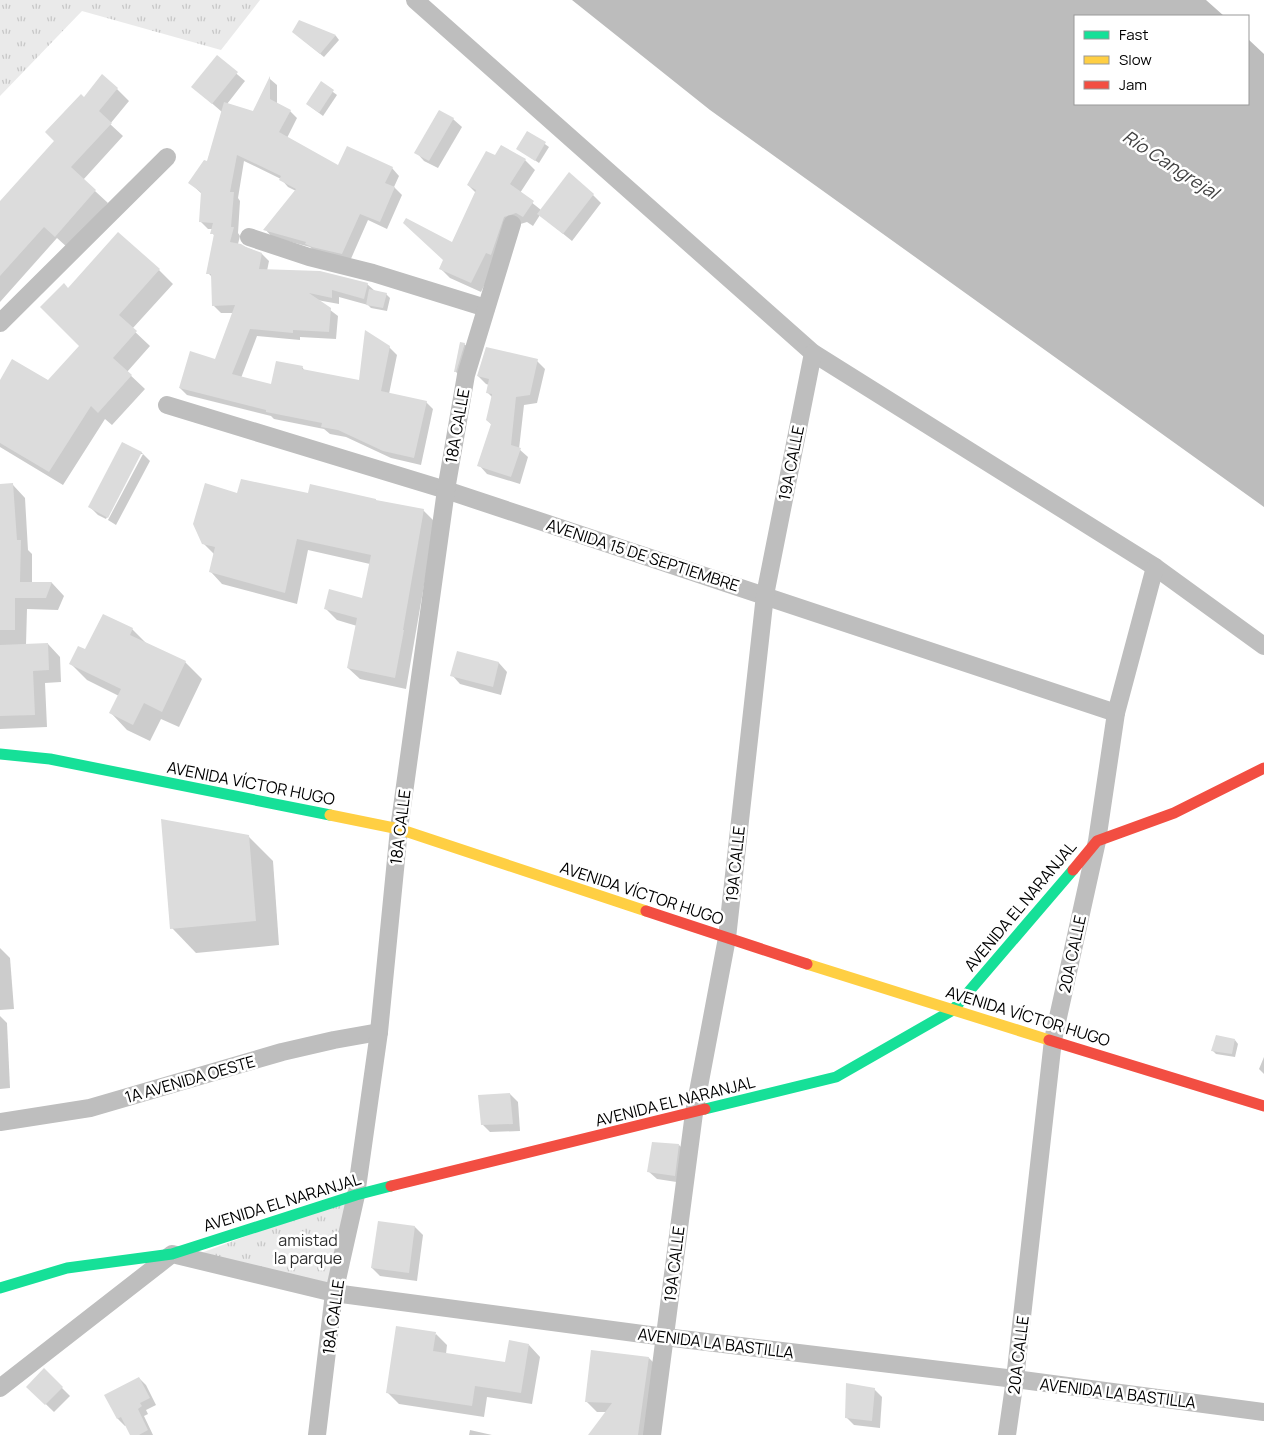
<svg xmlns="http://www.w3.org/2000/svg" width="1264" height="1435" font-family="Manrope,sans-serif">
<defs>
<pattern id="park-tufts" width="24" height="20" patternUnits="userSpaceOnUse" patternTransform="scale(1.25)"><rect width="24" height="20" fill="#eaeaea"/><path d="M3 7l-1-3M5 7V3M7 7l1-3M15 17l-1-3M17 17v-4M19 17l1-3" fill="none" stroke="#c7c7c7"/></pattern>
</defs>
<rect width="100%" height="100%" fill="#fff"/>
<g fill="url(#park-tufts)">
<polygon points="0,0 260,0 221,50 82,11 0,96"/>
<polygon points="356,1195 334,1293 201,1253"/>
</g>
<polygon fill="#bcbcbc" points="572,0 1206,0 1224,16 1075,16 1075,104 1248,104 1248,39 1264,54 1264,507 710,110"/>
<g fill="#0003">
<polygon points="299,22 336,36 339,40 324,57 298,36"/>
<polygon points="217,57 245,81 227,104 253,112 270,79 277,85 277,104 290,111 297,118 287,138 339,167 392,168 399,176 394,187 402,195 387,229 368,220 350,261 314,251 310,247 272,237 265,229 296,191 288,187 281,179 244,161 238,198 240,201 238,233 240,236 238,244 262,254 269,261 267,271 367,284 375,291 386,294 390,298 387,311 371,308 368,305 339,297 339,304 317,300 338,316 336,339 300,337 300,340 257,336 241,378 272,386 302,367 305,371 360,381 389,347 397,355 389,394 426,402 433,409 421,465 391,458 346,437 330,434 324,429 274,419 271,416 187,395 180,388 216,361 234,313 221,313 213,305 212,277 208,273 215,236 212,233 213,229 208,229 200,221 202,194 189,182 207,163 222,112 193,87"/>
<polygon points="321,83 337,95 323,116 307,104"/>
<polygon points="117,89 129,101 110,124 123,136 83,180 108,203 68,248 57,238 0,302 0,203 55,141 84,98"/>
<polygon points="439,111 453,119 462,127 438,168 424,161 416,152"/>
<polygon points="528,132 549,147 539,163 518,149"/>
<polygon points="501,146 525,160 535,170 520,193 541,210 593,195 601,203 572,241 540,215 533,226 527,222 514,226 481,292 450,278 441,269 476,193 468,185 495,157"/>
<polygon points="159,270 173,284 132,329 150,346 127,372 145,389 112,425 105,419 63,485 0,447 0,382 48,382 80,346 68,290"/>
<polygon points="464,344 468,347 459,375 455,371"/>
<polygon points="537,361 545,369 537,403 524,405 519,449 528,457 520,484 487,474 479,465 492,425 487,420 493,398 487,392 489,385 486,384 478,376"/>
<polygon points="123,443 142,453 150,461 116,525 108,520 143,454 140,454 106,519 98,515 90,507"/>
<polygon points="13,485 25,498 28,550 32,554 32,583 52,583 64,596 58,610 27,609 26,645 48,644 60,657 61,682 45,683 47,727 0,729 0,486"/>
<polygon points="238,494 309,494 378,502 423,510 435,522 406,689 360,679 348,668 357,626 337,620 325,608 363,600 370,564 308,550 297,604 222,584 211,572 214,554 203,543"/>
<polygon points="132,629 148,645 185,662 202,679 179,727 161,719 150,741 127,730 111,713 119,696 87,680 71,664 86,651"/>
<polygon points="458,652 499,663 507,672 501,695 460,684 452,675"/>
<polygon points="248,836 273,861 279,945 196,953 172,928"/>
<polygon points="0,948 10,958 14,1009 0,1010"/>
<polygon points="0,1016 7,1023 10,1088 0,1089"/>
<polygon points="1235,1040 1238,1044 1235,1057 1216,1054 1213,1051"/>
<polygon points="1264,1057 1264,1074 1259,1069"/>
<polygon points="510,1094 518,1102 520,1131 490,1132 482,1124"/>
<polygon points="679,1145 687,1153 683,1183 657,1179 648,1171"/>
<polygon points="379,1222 415,1227 423,1235 417,1281 380,1276 372,1268"/>
<polygon points="436,1334 447,1345 446,1354 506,1363 529,1345 540,1357 532,1404 487,1397 484,1417 399,1404 387,1392"/>
<polygon points="649,1358 659,1368 650,1435 589,1435 607,1412 597,1412 586,1401"/>
<polygon points="44,1370 70,1396 54,1412 28,1387"/>
<polygon points="139,1378 146,1385 156,1405 146,1410 148,1414 144,1416 153,1435 132,1435 127,1425 125,1426 118,1419 106,1396"/>
<polygon points="874,1389 882,1397 880,1428 854,1425 846,1417"/>
<polygon points="470,1430 492,1435 469,1435"/>
</g>
<g fill="#dcdcdc">
<polygon points="299,20 336,35 320,54 292,32"/>
<polygon points="217,55 238,72 212,104 191,87"/>
<polygon points="102,74 118,88 99,111 112,123 71,167 96,190 55,237 44,227 0,276 0,201 54,141 45,132 81,94 84,97"/>
<polygon points="270,76 270,99 291,110 279,132 338,165 347,146 393,167 385,183 395,187 380,222 360,214 342,254 312,247 305,244 306,242 263,230 296,189 279,180 281,176 237,155 230,192 234,192 231,227 234,227 230,242 241,244 246,247 262,253 259,269 320,271 368,283 364,299 332,290 332,298 309,293 331,308 329,332 293,330 293,333 250,329 232,374 271,384 276,361 303,366 302,369 359,380 365,330 390,346 381,391 427,401 414,458 383,451 338,430 321,427 322,423 266,412 266,410 179,388 190,351 215,359 235,305 212,306 211,274 206,274 214,234 210,234 213,223 199,222 201,192 188,183 204,160 207,161 224,102 253,111"/>
<polygon points="321,81 334,90 319,113 306,104"/>
<polygon points="439,110 454,118 429,161 414,153"/>
<polygon points="527,131 546,142 535,161 516,149"/>
<polygon points="501,145 526,159 510,184 534,201 523,217 516,213 504,217 491,255 486,253 471,283 439,269 443,260 403,223 406,218 452,242 476,190 467,185 486,151 495,155"/>
<polygon points="569,172 594,194 563,234 537,214"/>
<polygon points="118,232 160,269 119,315 137,331 113,358 132,375 98,413 91,406 49,472 0,443 0,380 12,359 48,380 79,346 40,307 64,283 68,288"/>
<polygon points="369,289 387,293 383,308 366,305"/>
<polygon points="460,342 465,343 456,372 454,372"/>
<polygon points="486,347 538,359 530,395 516,397 511,445 521,448 511,477 477,466 491,424 486,420 492,394 486,393 489,379 477,376"/>
<polygon points="122,442 142,452 108,518 88,507"/>
<polygon points="241,479 308,493 310,484 376,499 376,500 424,509 403,630 404,630 395,678 347,668 357,618 324,609 329,589 362,598 371,555 297,539 285,593 209,572 215,547 202,544 193,524 205,483 237,493"/>
<polygon points="13,483 17,540 21,540 20,582 52,582 46,598 15,598 15,630 0,630 0,484"/>
<polygon points="103,614 133,628 130,635 186,661 162,712 144,703 133,725 109,713 121,689 69,664 78,646 85,649"/>
<polygon points="48,643 49,670 33,671 35,715 0,716 0,645"/>
<polygon points="457,651 499,662 493,687 450,676"/>
<polygon points="161,819 249,835 256,921 170,929"/>
<polygon points="1216,1035 1235,1039 1232,1054 1211,1051"/>
<polygon points="510,1093 513,1124 481,1125 478,1095"/>
<polygon points="652,1142 679,1144 675,1176 647,1172"/>
<polygon points="378,1221 415,1226 409,1273 371,1268"/>
<polygon points="396,1326 436,1332 433,1351 505,1362 509,1340 529,1344 521,1393 475,1386 472,1406 386,1393"/>
<polygon points="591,1350 649,1357 638,1435 588,1435 612,1403 585,1402"/>
<polygon points="44,1368 63,1387 45,1405 26,1387"/>
<polygon points="139,1377 150,1398 140,1403 142,1406 138,1409 148,1430 139,1435 130,1435 121,1417 117,1419 104,1395"/>
<polygon points="846,1383 875,1388 872,1421 845,1418"/>
</g>
<g fill="none" stroke-linecap="round" stroke-linejoin="round">
<g stroke="#bebebe" stroke-width="18">
<polyline points="415,0 813,353 1155,567 1264,646"/>
<polyline points="249,237 309,257 373,273 486,308"/>
<polyline points="0,323 167,157"/>
<polyline points="167,405 446,490 1116,713"/>
<polyline points="0,1122 90,1108 282,1052 334,1040 379,1032"/>
<polyline points="0,1388 172,1254 334,1293 665,1337 1015,1379 1264,1412"/>
<polyline points="317,1435 334,1293 356,1195 379,1032 399,829 446,490 466,375 512,224"/>
<polyline points="652,1435 694,1113 727,938 765,595 813,353"/>
<polyline points="1007,1435 1015,1379 1053,1040 1097,841 1116,713 1155,567"/>
</g>
<g stroke="#16e098" stroke-width="11">
<polyline points="0,754 50,759 330,815"/>
<polyline points="705,1109 836,1077 953,1010 1073,870"/>
<polyline points="0,1288 67,1268 172,1254 356,1195 391,1186"/>
</g>
<g stroke="#ffcf43" stroke-width="11">
<polyline points="330,815 399,829 646,911"/>
<polyline points="807,964 1049,1040"/>
</g>
<g stroke="#f24e42" stroke-width="11">
<polyline points="1073,870 1097,841 1174,813 1264,768"/>
<polyline points="646,911 807,964"/>
<polyline points="1049,1040 1264,1106"/>
<polyline points="391,1186 705,1109"/>
</g>
</g>
<g text-anchor="middle" dominant-baseline="central" stroke-width="5" stroke-linejoin="round" paint-order="stroke">
<g font-size="16" fill="#000" stroke="#fff">
<text transform="translate(457 426) rotate(-80)">18A CALLE</text>
<text transform="translate(791 463) rotate(-79)">19A CALLE</text>
<text transform="translate(643 555) rotate(18)">AVENIDA 15 DE SEPTIEMBRE</text>
<text transform="translate(251 783) rotate(11)">AVENIDA VÍCTOR HUGO</text>
<text transform="translate(400 827) rotate(-83)">18A CALLE</text>
<text transform="translate(735 864) rotate(-84)">19A CALLE</text>
<text transform="translate(642 893) rotate(18)">AVENIDA VÍCTOR HUGO</text>
<text transform="translate(1020 906) rotate(-50)">AVENIDA EL NARANJAL</text>
<text transform="translate(1072 954) rotate(-78)">20A CALLE</text>
<text transform="translate(1028 1016) rotate(17)">AVENIDA VÍCTOR HUGO</text>
<text transform="translate(190 1079) rotate(-16)">1A AVENIDA OESTE</text>
<text transform="translate(675 1101) rotate(-14)">AVENIDA EL NARANJAL</text>
<text transform="translate(282 1202) rotate(-17)">AVENIDA EL NARANJAL</text>
<text transform="translate(674 1264) rotate(-83)">19A CALLE</text>
<text transform="translate(333 1317) rotate(-82)">18A CALLE</text>
<text transform="translate(716 1343) rotate(7)">AVENIDA LA BASTILLA</text>
<text transform="translate(1018 1355) rotate(-83)">20A CALLE</text>
<text transform="translate(1118 1393) rotate(7)">AVENIDA LA BASTILLA</text>
</g>
<g font-size="16" fill="#2f2f2f" stroke="#fff">
<text x="308" y="1240">amistad<tspan x="308" dy="18">la parque</tspan></text>
</g>
<g font-size="18" font-style="italic" fill="#404040" stroke="#fff">
<text transform="translate(1171 164) rotate(33)">Río Cangrejal</text>
</g>
</g>
<rect x="1074" y="15" width="175" height="90" fill="#ffffff" stroke="#999999"/>
<rect x="1084" y="31" width="25" height="8" fill="#16e098" stroke="#999999"/>
<text x="1119" y="40" font-size="15" fill="#000000">Fast</text>
<rect x="1084" y="56" width="25" height="8" fill="#ffcf43" stroke="#999999"/>
<text x="1119" y="65" font-size="15" fill="#000000">Slow</text>
<rect x="1084" y="81" width="25" height="8" fill="#f24e42" stroke="#999999"/>
<text x="1119" y="90" font-size="15" fill="#000000">Jam</text>
</svg>
